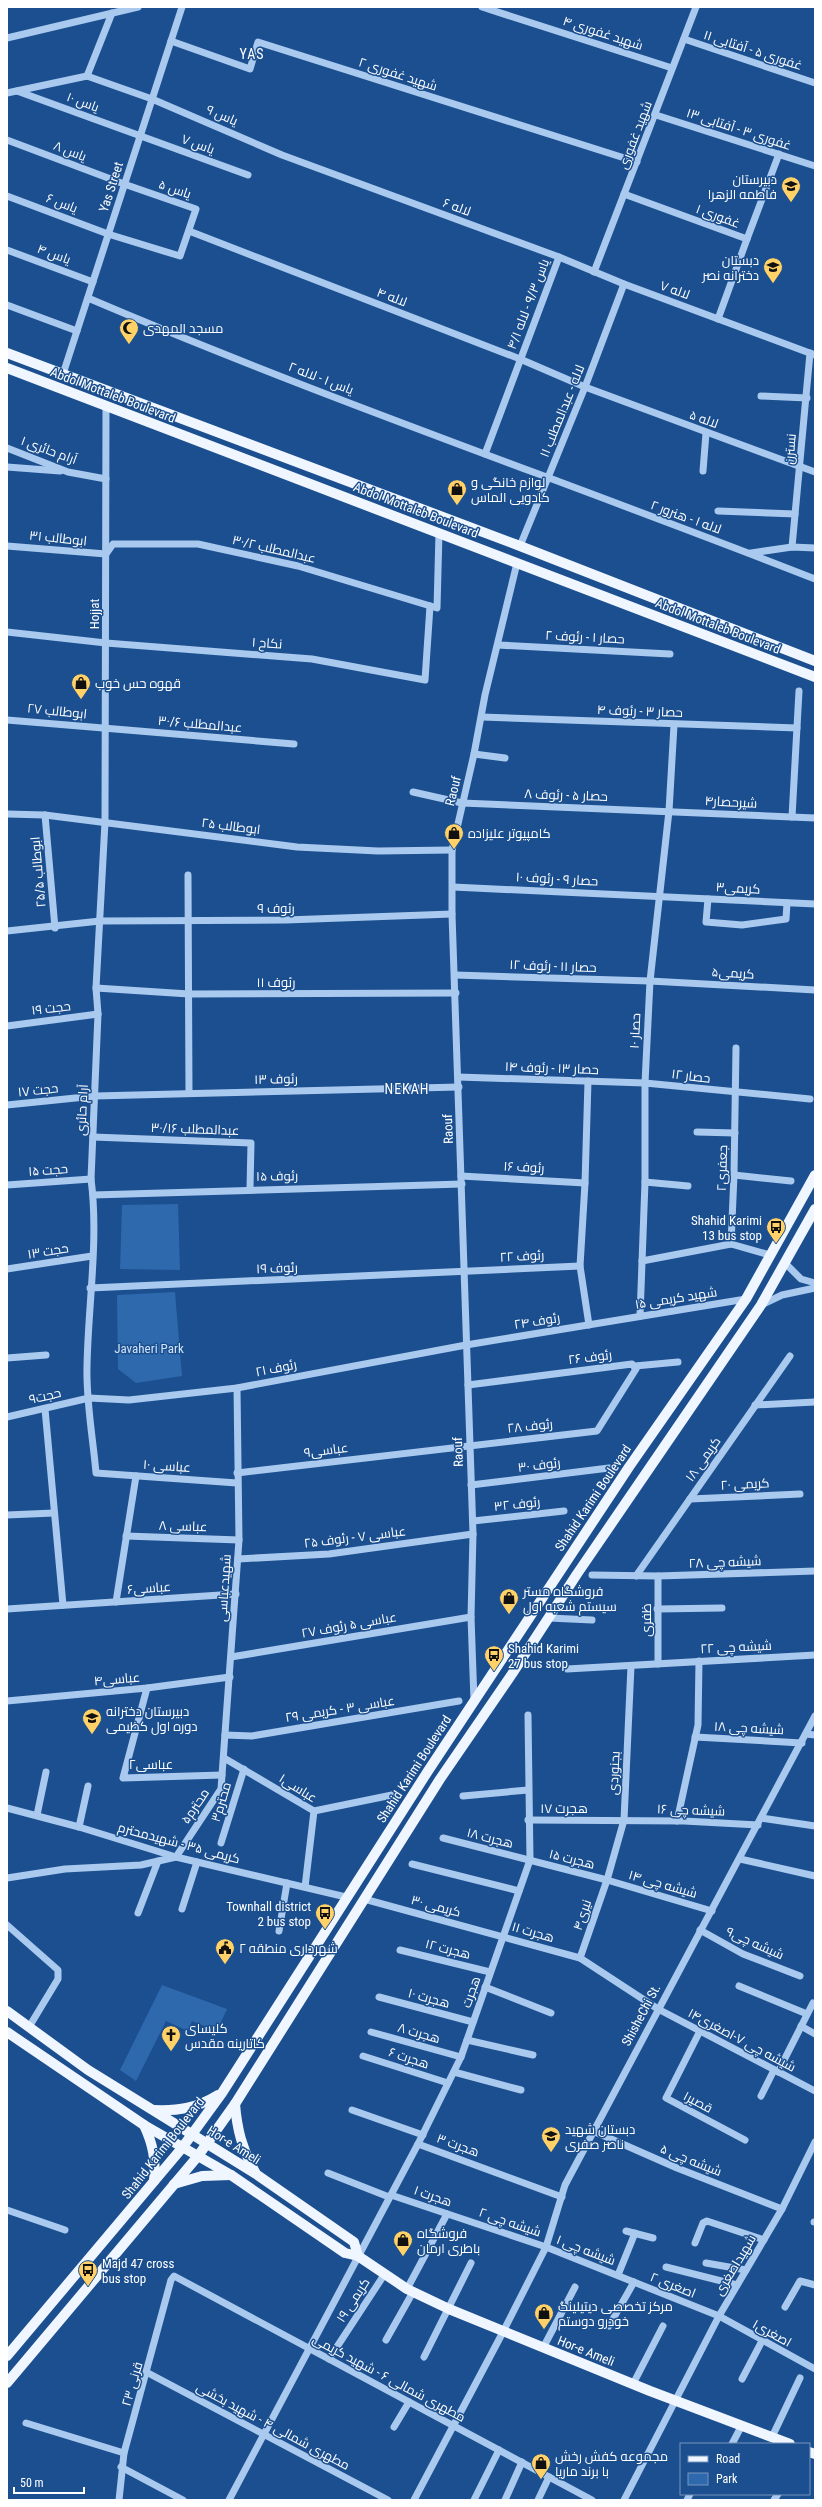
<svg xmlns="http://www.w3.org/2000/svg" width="822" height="2507" font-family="'Roboto Condensed',Cairo,sans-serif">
<rect width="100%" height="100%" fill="#1b4f8f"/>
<g fill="#2e69ad">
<polygon points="178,1204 180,1270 120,1269 122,1205"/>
<polygon points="175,1292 182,1376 136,1383 118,1369 117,1295"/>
<polygon points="162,1985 227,2009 217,2031 192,2021 188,2031 166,2021 136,2081 120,2070"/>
</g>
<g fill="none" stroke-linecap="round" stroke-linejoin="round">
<g stroke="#a9c9ee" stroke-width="7">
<polyline points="482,7 672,68"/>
<polyline points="7,38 138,7"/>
<polyline points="684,39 815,83"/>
<polyline points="171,41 250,69 258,42 637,162"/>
<polyline points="87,76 152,99 282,155 559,257 624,284 815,355"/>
<polyline points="87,76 112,13"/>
<polyline points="17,91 248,175"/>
<polyline points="7,93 87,76"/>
<polyline points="656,115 815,166"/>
<polyline points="7,140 124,184 196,209 180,256 108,234 7,196"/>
<polyline points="624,194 747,239 718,319"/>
<polyline points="189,231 520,359 585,387 815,472"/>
<polyline points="747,239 779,154"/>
<polyline points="7,250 93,282"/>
<polyline points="594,272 696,7"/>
<path d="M 88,298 C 327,400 573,484 815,579"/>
<polyline points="7,305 77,331"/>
<polyline points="63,374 182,7"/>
<polyline points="761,396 807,398"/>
<path d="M 106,406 L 105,822 L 96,988 L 98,1014 L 91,1179 C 99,1240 88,1305 87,1367 C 86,1402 93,1438 96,1473 L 237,1483"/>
<polyline points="7,448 68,472 106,479"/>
<polyline points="485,454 559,257"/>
<polyline points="7,467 60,471"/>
<polyline points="703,471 706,433"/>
<polyline points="718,511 795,514"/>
<polyline points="7,546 106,554 113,544 198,544 298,566 437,608 439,533"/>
<polyline points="520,546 585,387 624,284"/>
<polyline points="792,547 810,353"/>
<polyline points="751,553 792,547 815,548"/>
<polyline points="7,632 106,643 312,659 425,680 430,606"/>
<polyline points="498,645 670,654"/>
<polyline points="482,717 797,728"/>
<polyline points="7,720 294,744"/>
<polyline points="474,754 505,758"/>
<polyline points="413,792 462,803 815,818"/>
<polyline points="7,814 45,815 297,847 378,851 452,850"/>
<polyline points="45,815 55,928"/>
<polyline points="792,817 799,691"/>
<polyline points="188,875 189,1093"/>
<polyline points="453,887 815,904"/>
<polyline points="708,899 706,922 742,925 786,919 787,903"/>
<polyline points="7,931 100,921 286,920 452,914"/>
<polyline points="455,975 650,981 815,990"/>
<polyline points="96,988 189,994 456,993"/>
<polyline points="7,1026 98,1014"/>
<polyline points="458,1077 645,1083 810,1099"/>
<polyline points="588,1081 585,1183 580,1266 589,1325"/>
<polyline points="7,1105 95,1096 459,1087"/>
<polyline points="697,1132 735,1133"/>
<polyline points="93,1137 251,1143 250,1188"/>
<polyline points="734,1175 791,1181"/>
<polyline points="461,1176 585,1183"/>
<polyline points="645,1182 688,1186"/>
<polyline points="7,1185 91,1179"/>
<polyline points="93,1195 462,1184"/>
<polyline points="731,1244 734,1175 736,1048"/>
<polyline points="642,1261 731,1244 770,1255"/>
<polyline points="785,1263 801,1279 815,1283"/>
<polyline points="7,1269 92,1256"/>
<polyline points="90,1288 580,1266"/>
<polyline points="761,1305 782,1295 815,1288"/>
<polyline points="640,1316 645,1182 645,1083 650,981 669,811 674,725"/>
<polyline points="7,1358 46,1355"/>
<polyline points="635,1366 678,1362"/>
<polyline points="755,1405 815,1402"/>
<polyline points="45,1409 63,1605"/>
<polyline points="7,1417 89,1398 129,1400 237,1388 466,1345 746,1299"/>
<polyline points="237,1473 597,1431 636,1369 632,1364 468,1385"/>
<polyline points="471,1485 609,1468"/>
<polyline points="690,1499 800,1494"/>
<polyline points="7,1515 54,1513"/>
<polyline points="473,1521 564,1511"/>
<polyline points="126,1536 239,1540"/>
<polyline points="238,1559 329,1554 473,1534"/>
<polyline points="592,1575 658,1576 815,1571"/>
<polyline points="636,1576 790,1356"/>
<polyline points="658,1576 658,1664"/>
<polyline points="116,1602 136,1476"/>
<polyline points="7,1609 236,1594"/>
<polyline points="657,1609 722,1608"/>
<polyline points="549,1618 592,1620"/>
<polyline points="231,1657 471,1617"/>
<polyline points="567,1669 815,1655"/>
<polyline points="147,1688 123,1778 222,1775"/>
<polyline points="7,1701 147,1688 230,1677"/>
<polyline points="474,1701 471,1617 473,1534 452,914 452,850 474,754 485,695 517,563"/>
<polyline points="806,1734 815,1735"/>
<polyline points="225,1735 252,1736 459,1701"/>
<polyline points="695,1737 802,1743"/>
<polyline points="224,1758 314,1811 305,1887"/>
<polyline points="463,1796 528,1790"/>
<polyline points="7,1808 79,1827 176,1857 346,1897"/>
<polyline points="314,1811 392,1795"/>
<polyline points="37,1815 46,1772"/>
<polyline points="761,1818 815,1826"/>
<polyline points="528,1820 684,1821 758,1825"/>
<polyline points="677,1821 698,1725 699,1661"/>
<polyline points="79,1827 88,1786"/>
<polyline points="443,1838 607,1880 712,1911"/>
<polyline points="221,1843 244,1769"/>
<polyline points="740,1859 815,1876"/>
<polyline points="412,1864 519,1891"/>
<polyline points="7,1878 65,1869 141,1865 176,1857 221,1789 239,1540 237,1388"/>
<polyline points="364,1899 580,1958 658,2009 815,2091"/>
<polyline points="182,1909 197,1862"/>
<polyline points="138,1913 158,1861"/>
<polyline points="7,1925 58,1970 58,1979 29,2027"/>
<polyline points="700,1930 743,1954 800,1976"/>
<polyline points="279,1931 287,1883"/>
<polyline points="400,1950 490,1972"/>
<polyline points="580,1958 607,1880 624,1820 631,1666"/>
<polyline points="739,1986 807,2014"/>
<polyline points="485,1987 551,2013"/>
<polyline points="379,1997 473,2022"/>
<polyline points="801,2026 815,2034"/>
<polyline points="700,2031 666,2098 745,2140"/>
<polyline points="371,2032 461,2057"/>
<polyline points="467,2040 533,2055"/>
<polyline points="363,2056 448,2083"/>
<polyline points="454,2072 521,2090"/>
<polyline points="778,2072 813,2003 815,2004"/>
<polyline points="761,2096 774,2070"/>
<polyline points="352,2110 423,2135"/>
<polyline points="593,2131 677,2168 782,2209"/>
<polyline points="418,2144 562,2197"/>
<polyline points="328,2173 389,2197"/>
<polyline points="391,2195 546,2247 719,2316 815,2369"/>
<polyline points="7,2210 65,2230"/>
<polyline points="814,2222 815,2222"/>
<polyline points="626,2231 653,2238"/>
<polyline points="695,2243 703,2223 707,2221 764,2240"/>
<polyline points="706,2263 746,2270"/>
<polyline points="666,2267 737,2285"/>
<polyline points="618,2275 635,2233"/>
<polyline points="407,2289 447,2214"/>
<polyline points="785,2307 800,2281 815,2285"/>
<polyline points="609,2326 634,2282"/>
<polyline points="386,2340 413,2292"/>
<polyline points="543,2348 575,2287"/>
<polyline points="424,2357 471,2263"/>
<polyline points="329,2359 384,2275"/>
<polyline points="148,2373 388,2500"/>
<polyline points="742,2379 762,2341"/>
<polyline points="633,2384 663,2326"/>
<polyline points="26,2423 124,2453"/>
<polyline points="394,2427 409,2402"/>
<polyline points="772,2437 800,2378"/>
<polyline points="732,2444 742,2425"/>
<polyline points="121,2467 183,2500"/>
<polyline points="119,2500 124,2453 171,2280 174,2276 592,2500"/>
<polyline points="229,2500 418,2144 461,2057 530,1860 528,1715"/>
<polyline points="414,2500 503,2332 546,2247 565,2185 815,1716"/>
<polyline points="474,2500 499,2450"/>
<polyline points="505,2500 522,2462"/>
<polyline points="538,2500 549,2477"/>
<polyline points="624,2500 719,2316 782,2209 815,2142"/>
<polyline points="687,2500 690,2494"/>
<polyline points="774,2500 778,2494"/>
</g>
<g stroke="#f0f6ff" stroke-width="10">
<polyline points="7,353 520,546 815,661"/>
<polyline points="7,368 815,677"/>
<polyline points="7,2011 88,2070 256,2174 354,2242 358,2256"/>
<polyline points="7,2032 144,2125 231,2175 345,2253 358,2256 407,2289 449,2309 650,2391 790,2444"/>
<path d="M 235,2104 C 237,2129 242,2149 255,2172"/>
<path d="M 154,2110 C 179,2111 197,2108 218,2095"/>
<path d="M 144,2125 C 153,2144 156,2160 154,2181"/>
<polyline points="174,2184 202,2176 231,2175"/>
<polyline points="7,2356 182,2148 222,2093 428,1771 629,1467 746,1299 815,1175"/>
<polyline points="7,2383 198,2156 235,2104 440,1779 512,1674 577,1574 761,1305 815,1209"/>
<polyline points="809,2452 815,2454"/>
</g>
</g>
<defs>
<g id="school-pin" transform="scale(1)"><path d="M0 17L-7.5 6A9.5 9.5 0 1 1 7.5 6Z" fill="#ffd166" stroke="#1b4f8f"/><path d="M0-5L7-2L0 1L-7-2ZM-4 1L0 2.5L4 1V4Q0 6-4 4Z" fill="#111"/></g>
<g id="mosque-pin" transform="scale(1)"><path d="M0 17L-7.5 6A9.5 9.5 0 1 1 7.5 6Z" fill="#ffd166" stroke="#1b4f8f"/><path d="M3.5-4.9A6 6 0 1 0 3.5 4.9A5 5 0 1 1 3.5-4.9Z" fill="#111"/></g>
<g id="shop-pin" transform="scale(1)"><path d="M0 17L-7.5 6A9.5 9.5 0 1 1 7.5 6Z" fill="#ffd166" stroke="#1b4f8f"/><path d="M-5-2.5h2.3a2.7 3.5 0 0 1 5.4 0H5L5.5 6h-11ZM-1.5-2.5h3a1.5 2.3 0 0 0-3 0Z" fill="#111"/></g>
<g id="bus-pin" transform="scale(1)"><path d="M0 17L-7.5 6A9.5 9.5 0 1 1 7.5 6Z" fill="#ffd166" stroke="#1b4f8f"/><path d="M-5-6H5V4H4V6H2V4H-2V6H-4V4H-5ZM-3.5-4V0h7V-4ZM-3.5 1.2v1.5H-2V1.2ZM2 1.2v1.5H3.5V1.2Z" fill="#111"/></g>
<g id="civic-pin" transform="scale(1)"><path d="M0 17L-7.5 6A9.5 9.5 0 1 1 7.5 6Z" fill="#ffd166" stroke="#1b4f8f"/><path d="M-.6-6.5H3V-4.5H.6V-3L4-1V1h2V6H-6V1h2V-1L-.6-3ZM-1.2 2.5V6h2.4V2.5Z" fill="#111"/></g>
<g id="church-pin" transform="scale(1)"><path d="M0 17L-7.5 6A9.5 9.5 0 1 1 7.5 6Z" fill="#ffd166" stroke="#1b4f8f"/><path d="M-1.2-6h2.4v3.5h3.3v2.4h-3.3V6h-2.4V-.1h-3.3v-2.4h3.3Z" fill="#111"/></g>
</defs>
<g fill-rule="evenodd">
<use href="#school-pin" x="791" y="186"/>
<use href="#school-pin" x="773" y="267"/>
<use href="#mosque-pin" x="129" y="328"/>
<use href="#shop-pin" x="457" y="489"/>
<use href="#shop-pin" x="81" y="683"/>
<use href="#shop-pin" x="454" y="833"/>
<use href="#bus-pin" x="776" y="1227"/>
<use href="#shop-pin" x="509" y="1598"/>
<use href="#bus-pin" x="494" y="1655"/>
<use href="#school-pin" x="92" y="1718"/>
<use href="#bus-pin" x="325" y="1913"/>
<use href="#civic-pin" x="225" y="1948"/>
<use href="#church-pin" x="171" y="2035"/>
<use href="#school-pin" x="551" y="2136"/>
<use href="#shop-pin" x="403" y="2240"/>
<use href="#bus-pin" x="88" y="2270"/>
<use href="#shop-pin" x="544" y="2313"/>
<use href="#shop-pin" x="541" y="2463"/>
</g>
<g text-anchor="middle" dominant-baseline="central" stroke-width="3" stroke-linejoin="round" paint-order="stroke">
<g font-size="13" fill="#fff" stroke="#1b4f8f">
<text transform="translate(603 33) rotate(18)">شهید غفوری ۴</text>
<text transform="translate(753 50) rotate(18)">غفوری ۵ - آفتابی ۱۱</text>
<text transform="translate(398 74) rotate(18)">شهید غفوری ۲</text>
<text transform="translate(83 102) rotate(20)">یاس ۱۰</text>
<text transform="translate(222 115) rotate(23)">یاس ۹</text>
<text transform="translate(739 129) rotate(18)">غفوری ۳ - آفتابی ۱۳</text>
<text transform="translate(635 135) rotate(-69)">شهید غفوری</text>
<text transform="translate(198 144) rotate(20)">یاس ۷</text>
<text transform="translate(70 151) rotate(21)">یاس ۸</text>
<text transform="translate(111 187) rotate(-72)">Yas Street</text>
<text transform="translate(175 189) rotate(19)">یاس ۵</text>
<text transform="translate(62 203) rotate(21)">یاس ۶</text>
<text transform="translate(457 207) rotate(20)">لاله ۶</text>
<text transform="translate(718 216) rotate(20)">غفوری ۱</text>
<text transform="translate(54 254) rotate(20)">یاس ۴</text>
<text transform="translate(675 290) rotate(20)">لاله ۷</text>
<text transform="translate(392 297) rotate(21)">لاله ۴</text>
<text transform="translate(528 304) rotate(-69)">یاس ۹/۳ - لاله ۴/۱</text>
<text transform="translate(321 378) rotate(21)">یاس ۱ - لاله ۲</text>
<text transform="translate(113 395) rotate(21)">Abdol Mottaleb Boulevard</text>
<text transform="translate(562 411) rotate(-68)">لاله - عبدالمطلب ۱۱</text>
<text transform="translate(704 419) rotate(20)">لاله ۵</text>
<text transform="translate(790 449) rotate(-85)">نسترن</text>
<text transform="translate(49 450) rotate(20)">آرام حائری ۱</text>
<text transform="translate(416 510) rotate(21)">Abdol Mottaleb Boulevard</text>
<text transform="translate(686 517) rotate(20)">لاله ۱ - هنرور ۲</text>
<text transform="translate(58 538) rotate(6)">ابوطالب ۳۱</text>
<text transform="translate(274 549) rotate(13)">عبدالمطلب ۳۰/۲</text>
<text transform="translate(94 614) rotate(-90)">Hojjat</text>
<text transform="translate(718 626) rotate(21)">Abdol Mottaleb Boulevard</text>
<text transform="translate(585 637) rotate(3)">حصار ۱ - رئوف ۲</text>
<text transform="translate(267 643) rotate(4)">نکاح ۱</text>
<text transform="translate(57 711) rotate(6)">ابوطالب ۲۷</text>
<text transform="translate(640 711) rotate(2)">حصار ۳ - رئوف ۴</text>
<text transform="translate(200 724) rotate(5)">عبدالمطلب ۳۰/۶</text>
<text transform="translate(453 791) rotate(-76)">Raouf</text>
<text transform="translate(566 795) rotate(2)">حصار ۵ - رئوف ۸</text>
<text transform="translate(731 802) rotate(3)">شیرحصار۴</text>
<text transform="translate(231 826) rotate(7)">ابوطالب ۲۵</text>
<text transform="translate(38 872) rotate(-95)">ابوطالب ۲۵/۵</text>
<text transform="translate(557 879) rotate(3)">حصار ۹ - رئوف ۱۰</text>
<text transform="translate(738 888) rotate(3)">کریمی۳</text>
<text x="276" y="908">رئوف ۹</text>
<text transform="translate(553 966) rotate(2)">حصار ۱۱ - رئوف ۱۲</text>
<text transform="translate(733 973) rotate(3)">کریمی۵</text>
<text x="276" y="982">رئوف ۱۱</text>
<text transform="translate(51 1008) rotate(-7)">حجت ۱۹</text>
<text transform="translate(635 1031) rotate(-87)">حصار ۱۰</text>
<text transform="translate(552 1068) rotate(2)">حصار ۱۳ - رئوف ۱۴</text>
<text transform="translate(691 1076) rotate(7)">حصار ۱۲</text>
<text transform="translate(276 1079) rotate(-1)">رئوف ۱۳</text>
<text transform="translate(38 1090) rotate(-6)">حجت ۱۷</text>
<text transform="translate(82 1110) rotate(-87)">آرام حائری</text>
<text transform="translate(195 1129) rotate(2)">عبدالمطلب ۳۰/۱۶</text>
<text transform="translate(448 1129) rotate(-92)">Raouf</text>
<text transform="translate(524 1167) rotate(3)">رئوف ۱۶</text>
<text transform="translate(722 1168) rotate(-88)">جعفری۲</text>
<text transform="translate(48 1170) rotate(-4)">حجت ۱۵</text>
<text transform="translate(277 1176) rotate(-1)">رئوف ۱۵</text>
<text transform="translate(48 1251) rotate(-9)">حجت ۱۳</text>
<text transform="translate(522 1256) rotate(-3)">رئوف ۲۲</text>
<text transform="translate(277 1268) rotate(-2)">رئوف ۱۹</text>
<text transform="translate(676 1298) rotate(-9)">شهید کریمی ۱۵</text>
<text transform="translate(537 1321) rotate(-9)">رئوف ۲۴</text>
<text transform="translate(590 1357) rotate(-7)">رئوف ۲۶</text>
<text transform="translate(276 1368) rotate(-11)">رئوف ۲۱</text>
<text transform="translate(45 1396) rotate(-13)">حجت۹</text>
<text transform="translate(530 1426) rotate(-6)">رئوف ۲۸</text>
<text transform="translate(326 1450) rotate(-7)">عباسی۹</text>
<text transform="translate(458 1452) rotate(-92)">Raouf</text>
<text transform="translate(703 1459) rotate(-55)">کریمی ۱۸</text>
<text transform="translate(539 1465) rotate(-7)">رئوف ۳۰</text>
<text transform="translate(167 1466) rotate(4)">عباسی ۱۰</text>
<text transform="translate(745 1484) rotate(-3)">کریمی ۲۰</text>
<text transform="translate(593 1498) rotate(-56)">Shahid Karimi Boulevard</text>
<text transform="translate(517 1504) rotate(-6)">رئوف ۳۲</text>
<text transform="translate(183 1526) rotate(2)">عباسی ۸</text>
<text transform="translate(355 1537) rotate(-7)">عباسی ۷ - رئوف ۲۵</text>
<text transform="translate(725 1562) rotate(-2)">شیشه چی ۲۸</text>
<text transform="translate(149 1588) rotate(-4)">عباسی۶</text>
<text transform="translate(224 1588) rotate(-86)">شهیدعباسی</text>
<text transform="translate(646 1620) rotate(-90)">ظفری</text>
<text transform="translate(349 1625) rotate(-10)">عباسی ۵ رئوف ۲۷</text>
<text transform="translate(736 1647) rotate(-3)">شیشه چی ۲۲</text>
<text transform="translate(117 1679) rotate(-5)">عباسی۴</text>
<text transform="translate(340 1709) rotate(-9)">عباسی ۳ - کریمی ۲۹</text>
<text transform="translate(749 1728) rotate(3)">شیشه چی ۱۸</text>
<text x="151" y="1764">عباسی۲</text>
<text transform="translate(414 1769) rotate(-57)">Shahid Karimi Boulevard</text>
<text transform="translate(614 1773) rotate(-87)">بجنوردی</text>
<text transform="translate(298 1788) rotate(32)">عباسی۱</text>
<text transform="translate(221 1802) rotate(-73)">محترم۳</text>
<text transform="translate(195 1806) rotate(-56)">محترم۵</text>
<text x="564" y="1808">هجرت ۱۷</text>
<text transform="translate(691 1810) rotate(2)">شیشه چی ۱۶</text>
<text transform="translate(490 1838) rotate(14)">هجرت ۱۸</text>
<text transform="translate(179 1843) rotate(15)">کریمی ۳۵ - شهیدمحترم</text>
<text transform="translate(572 1859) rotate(14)">هجرت ۱۵</text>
<text transform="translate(663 1884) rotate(16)">شیشه چی ۱۴</text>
<text transform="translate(436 1906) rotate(15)">کریمی ۳۰</text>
<text transform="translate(582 1915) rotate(-71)">نیری۴</text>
<text transform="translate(533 1932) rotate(16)">هجرت ۱۱</text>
<text transform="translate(755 1943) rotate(24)">شیشه چی۹</text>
<text transform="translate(448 1949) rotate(14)">هجرت ۱۲</text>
<text transform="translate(471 1992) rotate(-71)">هجرت</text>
<text transform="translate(429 1998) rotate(15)">هجرت ۱۰</text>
<text transform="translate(641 2015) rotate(-62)">ShisheChi St.</text>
<text transform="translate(419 2033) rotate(16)">هجرت ۸</text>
<text transform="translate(742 2040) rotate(28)">شیشه چی ۷-اصغری۱۴</text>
<text transform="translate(409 2058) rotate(18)">هجرت ۶</text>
<text transform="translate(698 2102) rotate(28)">قصیر۱</text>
<text transform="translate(234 2145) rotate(32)">Hor-e Ameli</text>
<text transform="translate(458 2145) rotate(20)">هجرت ۳</text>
<text transform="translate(163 2148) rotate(-52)">Shahid Karimi Boulevard</text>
<text transform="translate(691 2160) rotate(22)">شیشه چی ۵</text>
<text transform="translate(433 2196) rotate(19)">هجرت ۱</text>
<text transform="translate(510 2222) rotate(19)">شیشه چی ۲</text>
<text transform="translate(586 2250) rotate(21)">شیشه چی ۱</text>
<text transform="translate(735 2265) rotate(-59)">شهیداصغری</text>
<text transform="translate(673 2285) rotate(22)">اصغری ۲</text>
<text transform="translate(353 2300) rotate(-57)">کریمی ۱۹</text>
<text transform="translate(772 2333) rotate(29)">اصغری۱</text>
<text transform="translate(586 2351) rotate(22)">Hor-e Ameli</text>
<text transform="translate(389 2378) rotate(28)">مطهری شمالی ۶ - شهید کریمی</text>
<text transform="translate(132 2384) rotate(-74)">قرنی ۲۳</text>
<text transform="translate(273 2426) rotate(28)">مطهری شمالی ۴ - شهید بخشی</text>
</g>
<g font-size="13" fill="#fff" stroke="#1b4f8f" text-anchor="start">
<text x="777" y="179" text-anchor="end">دبیرستان<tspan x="777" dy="15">فاطمه الزهرا</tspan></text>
<text x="759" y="260" text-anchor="end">دبستان<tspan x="759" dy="15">دخترانه نصر</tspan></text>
<text x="143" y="328">مسجد المهدی</text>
<text x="471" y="482">لوازم خانگی و<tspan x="471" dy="15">کادویی الماس</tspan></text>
<text x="95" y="683">قهوه حس خوب</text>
<text x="468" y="833">کامپیوتر علیزاده</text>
<text x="762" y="1220" text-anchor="end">Shahid Karimi<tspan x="762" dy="15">13 bus stop</tspan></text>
<text x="523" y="1591">فروشگاه مستر<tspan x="523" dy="15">سیستم شعبه اول</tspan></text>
<text x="508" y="1648">Shahid Karimi<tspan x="508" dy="15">27 bus stop</tspan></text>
<text x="106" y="1711">دبیرستان دخترانه<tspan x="106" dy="15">دوره اول کظیمی</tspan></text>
<text x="311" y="1906" text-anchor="end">Townhall district<tspan x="311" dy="15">2 bus stop</tspan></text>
<text x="239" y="1948">شهرداری منطقه ۲</text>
<text x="185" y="2028">کلیسای<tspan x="185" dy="15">کاتارینه مقدس</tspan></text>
<text x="565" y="2129">دبستان شهید<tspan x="565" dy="15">ناصر صفری</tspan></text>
<text x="417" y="2233">فروشگاه<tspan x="417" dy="15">باطری ارمان</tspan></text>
<text x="102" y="2263">Majd 47 cross<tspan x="102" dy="15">bus stop</tspan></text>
<text x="558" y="2306">مرکز تخصصی دیتیلینگ<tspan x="558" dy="15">خودرو دوستم</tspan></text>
<text x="555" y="2456">مجموعه کفش رخش<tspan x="555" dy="15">با برند ماریا</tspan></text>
</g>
<g font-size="13" fill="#cfe3fa" stroke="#1b4f8f">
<text x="149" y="1348">Javaheri Park</text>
</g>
<g font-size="14" letter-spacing="1" fill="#fff" stroke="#1b4f8f">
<text x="252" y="54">YAS</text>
<text x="407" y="1089">NEKAH</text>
</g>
</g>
<rect width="822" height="2507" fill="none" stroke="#ffffff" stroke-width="16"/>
<rect x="680" y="2443" width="130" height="52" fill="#1b4f8f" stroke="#7695bc"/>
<rect x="688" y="2456" width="20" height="6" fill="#f0f6ff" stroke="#7695bc"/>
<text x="716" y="2463" font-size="12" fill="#ffffff">Road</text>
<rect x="688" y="2473" width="20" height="12" fill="#2e69ad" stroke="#7695bc"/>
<text x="716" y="2483" font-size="12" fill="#ffffff">Park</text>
<path d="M14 2487v6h70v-6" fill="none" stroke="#ffffff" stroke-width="2"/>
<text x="20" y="2487" font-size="12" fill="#ffffff" stroke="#1b4f8f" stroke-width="3" paint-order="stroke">50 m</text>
</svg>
